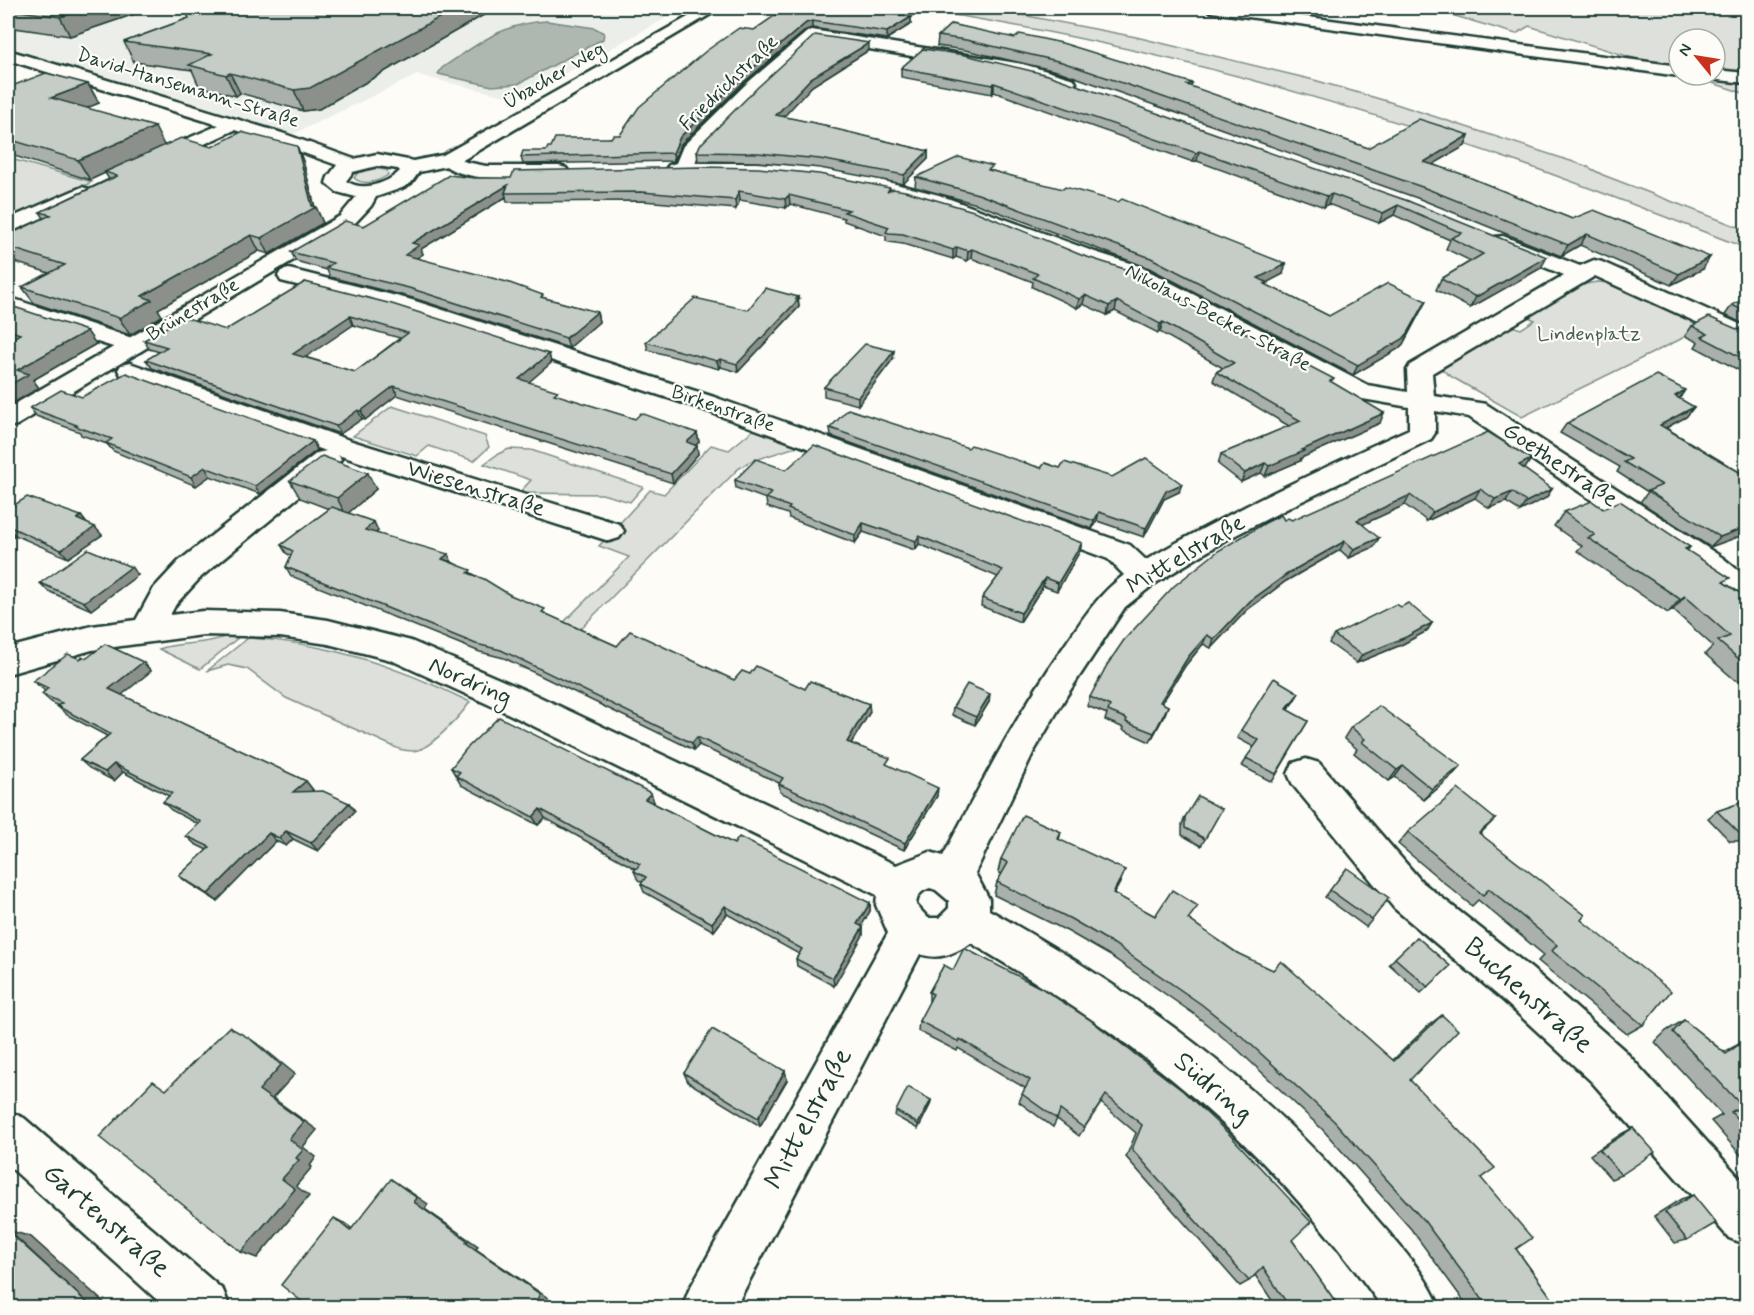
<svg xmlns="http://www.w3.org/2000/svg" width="1754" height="1315" font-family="Mynerve,sans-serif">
<rect width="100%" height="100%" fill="#fdfcf7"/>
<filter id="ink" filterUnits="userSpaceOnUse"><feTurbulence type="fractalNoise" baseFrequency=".0167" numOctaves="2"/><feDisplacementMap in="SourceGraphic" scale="12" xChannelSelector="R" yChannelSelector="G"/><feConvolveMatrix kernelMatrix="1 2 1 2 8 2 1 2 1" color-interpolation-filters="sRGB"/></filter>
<g filter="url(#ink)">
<polygon fill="#eceee9" points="8,8 685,8 518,99 417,75 293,134 8,49"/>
<g fill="#dde0db" stroke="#7e8e88" stroke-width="1.5">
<path d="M 908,8 L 985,8 L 1136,37 L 1314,80 L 1390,102 L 1586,166 L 1603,175 L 1746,230 L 1746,248 C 1673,220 1600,191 1526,165 C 1325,95 1118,38 908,8 Z"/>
<polygon points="1428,8 1746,8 1746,94 1688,75 1715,75 1715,39 1679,39 1679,72 1529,26 1516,34"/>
<polygon points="8,158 92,182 8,221"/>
<path d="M 370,168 L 387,170 L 388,175 C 378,182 363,186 354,178 L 358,172 Z"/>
<polygon points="1597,282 1613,283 1707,324 1679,340 1522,417 1452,377 1441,369 1512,326 1521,329 1535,320 1528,317 1580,285"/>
<polygon points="392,406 485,436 489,447 474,461 429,446 417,456 353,436"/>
<polygon points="753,430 796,444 796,447 749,462 738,469 537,673 519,667 629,557 599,546 650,490 664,494 711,445 729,450"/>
<polygon points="509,449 531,450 643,487 630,502 602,494 519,493 531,480 484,464 498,454"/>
<path d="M 229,635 L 239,637 L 200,669 L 159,649 C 182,641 206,646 229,635 Z"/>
<path d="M 248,638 C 327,642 400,667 470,702 C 461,715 433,746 418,750 C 413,752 404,750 399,749 L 286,698 L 247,669 L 228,665 L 207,671 Z"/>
</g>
<path fill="#aeb8b1" stroke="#75877f" stroke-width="1.5" d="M 547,21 L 595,28 L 604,33 L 603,39 L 518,84 L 492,86 L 438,74 L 442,68 C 478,44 502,23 547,21 Z"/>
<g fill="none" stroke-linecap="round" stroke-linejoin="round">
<g stroke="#1f3d34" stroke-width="5">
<g id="street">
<path d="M 812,30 L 1023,64 L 1074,79 L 1076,83 L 1068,88 L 1020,74 L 815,40 L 757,93 L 699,152 L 695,163 L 756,163 L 816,167 L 868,177 L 939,195 L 1095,252 L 1139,266 L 1367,385 L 1408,392 L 1407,370 L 1410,365 L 1564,275 L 1495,247 L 1492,242 L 1495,237 L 1503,236 L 1580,266 L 1594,260 L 1602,262 L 1746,327 L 1746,343 L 1738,341 L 1595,276 L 1432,373 L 1434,396 L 1486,404 L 1723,558 L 1746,577 L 1746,604 L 1735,601 L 1701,574 L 1469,417 L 1435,411 L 1435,433 L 1431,439 L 1296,504 L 1226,540 L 1154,584 L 1125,607 L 1067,695 L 1033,753 L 975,873 L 989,899 L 989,910 C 1141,995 1262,1082 1374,1216 C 1398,1244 1426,1273 1440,1308 L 1383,1308 C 1330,1234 1270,1164 1201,1104 C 1131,1042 1052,991 971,943 C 955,953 939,961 920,954 L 735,1308 L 682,1308 L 689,1290 L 888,933 L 876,905 L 877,895 L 503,711 L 391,660 L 328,644 L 280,637 L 203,635 L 92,650 L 8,674 L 8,648 L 92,626 L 136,620 L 153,589 L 179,561 L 317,453 L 326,451 L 121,375 L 118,370 L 121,365 L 130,363 L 352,441 L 619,524 L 624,531 L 619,538 L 609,541 L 338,455 L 341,459 L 337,465 L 201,577 L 176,604 L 170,615 L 203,611 L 280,613 L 328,620 L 411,641 L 527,691 L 896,865 L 930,852 L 943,856 C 981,784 1018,712 1065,645 C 1084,617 1097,596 1124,575 L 1108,559 L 696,407 L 396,310 L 281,281 L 278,276 L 281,271 L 289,269 L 412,300 L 714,397 L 1130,545 L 1146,560 C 1231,511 1319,470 1409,429 L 1409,407 L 1351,397 L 1174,304 L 1133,279 L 925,204 L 868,188 L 816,179 L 756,174 L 669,173 L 666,169 L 669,165 L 676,163 L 683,146 L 745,85 L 807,32 ZM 930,888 L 936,890 L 949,901 L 949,908 L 939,918 L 928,918 L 916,905 C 917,895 921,891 930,888 Z"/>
<polygon points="233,119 239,120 242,124 239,128 161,164 147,164 145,160 147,156"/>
<path d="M 449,154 L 466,162 L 486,166 L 559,166 L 566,168 L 569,172 L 566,176 L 559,178 C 531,178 457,185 440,160 L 442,156 Z"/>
<polygon points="82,187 89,189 92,193 89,197 8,233 8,219"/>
<polygon points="8,297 141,341 144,346 141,351 132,353 22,318 8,312"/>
<polygon points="1306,759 1319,763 1422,882 1532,969 1624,1050 1746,1185 1746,1245 1729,1238 1592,1082 1502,999 1394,908 1293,785 1288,774 1293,763"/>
<polygon points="8,1111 24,1118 223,1290 230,1308 166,1308 8,1165"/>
</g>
</g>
<g stroke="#1f3d34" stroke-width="5">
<path id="secondary" d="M 704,8 L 721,8 L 456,164 L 419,172 L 411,183 L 402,188 L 376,197 L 371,206 L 354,224 L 17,425 L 8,427 L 8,408 L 340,216 L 356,197 L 337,192 L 326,183 L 328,177 L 337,165 L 270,141 L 8,60 L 8,50 L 282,133 L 354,159 L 377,154 L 413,161 L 443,155 ZM 377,166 L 398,169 L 400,171 C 387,184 362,192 346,181 L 353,172 Z"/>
</g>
<g stroke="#1f3d34" stroke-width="5">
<g id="primary">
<polygon points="1205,8 1240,8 1679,66 1679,75 1683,75 1679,76 1212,12"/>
<polygon points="1715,70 1746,73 1746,83 1709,79 1707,75 1715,75"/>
</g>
</g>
<use href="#street" fill="#fdfcf7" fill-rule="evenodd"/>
<use href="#secondary" fill="#fdfcf7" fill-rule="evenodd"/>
<use href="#primary" fill="#fdfcf7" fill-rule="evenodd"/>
</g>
<g fill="#aab0ab" stroke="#1f3d34" stroke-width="1.5" fill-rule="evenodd">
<polygon points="8,8 152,8 70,36 8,27"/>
<polygon points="185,8 496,8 319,109 303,111 240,93 236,96 199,86 192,70 134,62 124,42 189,18"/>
<polygon points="786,8 911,17 911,24 887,39 812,28 806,30 743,83 681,144 674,161 523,164 521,157 611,138 620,135 754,30"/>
<polygon points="951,24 1192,83 1191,87 1368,148 1469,135 1465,146 1433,164 1572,219 1703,269 1671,285 1580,245 1561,256 1420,199 1061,72 965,50 937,46 938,36"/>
<polygon points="923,49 1408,201 1541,268 1470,308 1436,290 1441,279 1471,261 1446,249 1450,240 1394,215 1379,223 1328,204 1324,207 1197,161 1193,162 994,92 992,94 901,77 901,68"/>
<polygon points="869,50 812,86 783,117 829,126 829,128 928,151 928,159 903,184 820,168 759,162 698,161 697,152"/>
<polygon points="88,84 99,103 86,108 165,145 212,147 297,146 303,161 315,207 316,207 323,223 269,254 259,251 158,309 162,316 130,335 34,303 22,287 49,273 8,260 8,235 44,218 40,212 109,179 105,173 90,180 8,154 8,85 12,86"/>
<polygon points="993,171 1283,274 1267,282 1267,285 1329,316 1426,301 1403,344 1398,349 1353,375 1149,268 977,204 915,187 916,177"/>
<polygon points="475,178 890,188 890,190 1175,296 1332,383 1380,423 1301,458 1300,461 1265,476 1261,473 1241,482 1218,464 1221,454 1289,426 1213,381 1216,372 1223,368 1160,332 1158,333 1115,311 1107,315 1083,304 1077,308 1032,287 1033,282 971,258 967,261 956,257 953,259 903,244 889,242 886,241 886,236 844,221 844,218 790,204 786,208 740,200 736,209 643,201 507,202 506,197 421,249 423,254 417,258 544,298 597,312 599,322 569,348 413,298 330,277 327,270 296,261 291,252 364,226"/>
<path d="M 305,282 L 549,354 L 551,363 L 528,382 L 559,396 L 635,419 L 697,433 L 699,442 L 695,445 L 698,454 L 673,483 L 397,395 L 365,420 L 362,419 L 340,434 L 152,368 L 146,360 L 160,352 L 149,349 L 144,340 L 226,330 ZM 353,325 L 400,338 L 355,372 L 305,357 Z"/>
<polygon points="798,297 799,307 738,372 721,367 719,369 648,350 646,342 748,310"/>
<polygon points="1746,298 1746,325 1725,315 1732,305"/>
<polygon points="8,305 96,344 33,380 39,388 8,406 10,340 8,339"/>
<polygon points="1692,326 1746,333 1746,374 1695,347 1698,342 1685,336"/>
<polygon points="893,359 858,405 824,396 824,387"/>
<polygon points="82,397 313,441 317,450 260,494 210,476 196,486 113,451 107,444 81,435 80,432 36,416 30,408"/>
<polygon points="1679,399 1694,407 1686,417 1666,428 1746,476 1746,534 1710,547 1640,502 1648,492 1617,472 1620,467 1560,433 1567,423"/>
<polygon points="830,428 968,448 1041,468 1060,468 1112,477 1179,492 1164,499 1144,537 1097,521 1092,529 831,436"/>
<polygon points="1524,469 1552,489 1546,498 1520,511 1506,502 1489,508 1475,498 1427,521 1405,505 1363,524 1374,547 1349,558 1340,550 1286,581 1247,610 1211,648 1203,644 1185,666 1162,703 1168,706 1165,714 1150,742 1123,730 1124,728 1105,720 1107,714 1087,706 1090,697 1284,520 1292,520 1525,469"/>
<polygon points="786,470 1080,551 1057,591 1043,586 1020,622 981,606 982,598 998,577 919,544 915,550 863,532 855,543 789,518 788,514 767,507 766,499 736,488 735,480"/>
<polygon points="290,481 376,489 348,513 374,522 378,531 376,533 452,562 510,595 548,615 617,646 734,680 750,674 805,689 870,712 851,743 937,796 904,850 780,792 779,783 699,745 694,750 504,658 480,652 291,576 286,567 291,556 286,553 281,545 329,509 300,498"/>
<polygon points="8,509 81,516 87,524 102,535 68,558 15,535 8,539"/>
<polygon points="1603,509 1690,547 1687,551 1725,583 1746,597 1746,686 1739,680 1735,680 1705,654 1713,646 1673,610 1668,613 1577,551 1582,546 1554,526 1564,512"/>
<polygon points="131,567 138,575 91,610 48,591 40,583"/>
<polygon points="1401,607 1432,623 1427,631 1401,645 1357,663 1329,643 1334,635"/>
<polygon points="87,658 143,662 151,671 121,695 306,781 313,790 310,792 349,803 355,811 318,851 293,839 286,846 276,841 217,901 188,883 179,876 207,850 195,844 186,836 198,824 171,810 163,802 169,796 123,772 114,781 89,768 80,760 107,736 67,715 57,706 58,706 51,702 42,694 45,691 33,681 80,659"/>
<polygon points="1294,701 1287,710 1308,721 1272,782 1242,766 1254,747 1237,738 1241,730"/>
<polygon points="989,702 975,725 952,715 953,707"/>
<polygon points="1351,727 1451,777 1424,800 1395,777 1389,781 1354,753 1357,749 1344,738"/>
<polygon points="451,768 654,802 653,803 734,844 870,903 870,911 861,926 863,927 863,935 834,986 797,966 796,959 799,954 727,914 714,931 644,892 641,884 642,882 638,880 634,871 636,869 545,818 538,825 461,785"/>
<polygon points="1746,801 1746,838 1738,841 1730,841 1708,818 1717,811"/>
<polygon points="1222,809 1201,846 1182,835 1182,824 1185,817"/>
<polygon points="1495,819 1480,834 1581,920 1643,1025 1627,1034 1538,961 1544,955 1478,900 1472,906 1398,844 1408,832"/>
<polygon points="1061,832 1059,840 1125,870 1114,894 1155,916 1189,920 1393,1060 1429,1025 1442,1015 1410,1080 1481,1178 1516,1249 1559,1308 1469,1308 1411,1229 1323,1130 1237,1049 1194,1014 1109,955 1067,931 994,895 997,882 1002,874 998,872 1001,859"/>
<polygon points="1347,868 1372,920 1366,927 1325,897"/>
<polygon points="1417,937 1450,966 1421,993 1389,964"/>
<polygon points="944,965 1292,1240 1340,1308 1277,1308 1255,1275 1249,1281 1240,1286 1126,1157 1136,1133 1101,1103 1079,1136 1057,1119 1053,1127 1019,1102 1025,1088 958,1048 957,1051 918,1031 919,1021 929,1003 929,992"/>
<polygon points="1684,1020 1724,1052 1741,1043 1746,1049 1746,1161 1711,1121 1722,1115 1655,1042 1666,1031"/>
<polygon points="785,1071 787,1080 760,1126 688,1082 684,1073"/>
<polygon points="931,1100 930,1105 918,1129 895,1116 896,1111"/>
<polygon points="1633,1128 1621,1175 1611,1179 1590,1155 1623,1133"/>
<polygon points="1693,1195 1687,1240 1675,1243 1654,1216 1681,1199"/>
<polygon points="1746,1302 1746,1308 1738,1308"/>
</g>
<g fill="#8b908b" stroke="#1f3d34" stroke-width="1.5">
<polygon points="87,8 152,8 70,36 60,17"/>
<polygon points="457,8 496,8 319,109 303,111 294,90"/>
<polygon points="911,17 911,24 887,39 887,32"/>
<polygon points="812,21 812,28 806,30 743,83 681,144 674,161 673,153 680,137 743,76 806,23"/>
<polygon points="869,43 869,50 812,86 777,124 776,115 811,78"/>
<polygon points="230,73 240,93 236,96 226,75"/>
<polygon points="994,83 994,92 992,94 993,85"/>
<polygon points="88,84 99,103 63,118 51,98"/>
<polygon points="155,127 165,147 105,172 105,173 90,180 78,160"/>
<polygon points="1469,135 1465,146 1420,172 1424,162"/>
<polygon points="297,146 303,161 315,208 316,207 323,223 269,254 261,238 312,206"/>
<polygon points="928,151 928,159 903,184 904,175"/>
<polygon points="1199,151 1197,161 1193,162 1196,153"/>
<polygon points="508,185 505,193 506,197 421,249 423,254 408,264 405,255 412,243"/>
<polygon points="739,191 740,200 736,209 735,200"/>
<polygon points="1332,194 1328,204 1324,207 1327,196"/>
<polygon points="789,195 790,204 786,208 785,199"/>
<polygon points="1398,205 1394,215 1379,223 1383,213"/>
<polygon points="1587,234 1580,245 1561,256 1568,245"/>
<polygon points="251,235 259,251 158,309 162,316 130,335 119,318 142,296"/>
<polygon points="957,247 956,257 953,259 953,250"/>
<polygon points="972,249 971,258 967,261 968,251"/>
<polygon points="1547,257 1541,268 1470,308 1476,297"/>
<polygon points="1710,257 1703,269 1671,285 1679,274"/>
<polygon points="1286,264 1283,274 1255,289 1258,278"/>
<polygon points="1085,295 1083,304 1077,308 1079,299"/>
<polygon points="798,297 799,307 738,372 737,364"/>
<polygon points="1117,301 1115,311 1107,315 1109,306"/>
<polygon points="1426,301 1403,344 1398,349 1353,375 1358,365"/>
<polygon points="597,312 599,322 569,348 566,338"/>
<polygon points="350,316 353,325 297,363 293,354"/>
<polygon points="1163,322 1160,332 1158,333 1160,324"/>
<polygon points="87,331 96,344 33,380 39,388 8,406 8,386 17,370"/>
<polygon points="894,351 893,359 858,405 858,397"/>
<polygon points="549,354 551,363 522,388 519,379"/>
<polygon points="720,359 721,367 719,369 717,361"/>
<polygon points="394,386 397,395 365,420 361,411"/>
<polygon points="1685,390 1678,401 1675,396"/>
<polygon points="1694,407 1686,417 1652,435 1660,425"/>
<polygon points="358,410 362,419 340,434 336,426"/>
<polygon points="1384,413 1380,423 1301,458 1300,461 1265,476 1269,466 1302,450"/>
<polygon points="697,433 699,442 689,451 687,442"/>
<polygon points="313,441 317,450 260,494 255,486"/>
<polygon points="697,446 698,454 673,483 671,474"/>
<polygon points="1531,459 1525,469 1513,474 1519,465"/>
<polygon points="1265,463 1261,473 1241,482 1245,473"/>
<polygon points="205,467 210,476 196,486 191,477"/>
<polygon points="368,473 376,489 346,515 337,498"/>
<polygon points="1182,484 1179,492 1164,499 1144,537 1146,528 1166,491"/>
<polygon points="1480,489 1475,498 1427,521 1433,512"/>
<polygon points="1552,489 1546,498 1520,511 1526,502"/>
<polygon points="1512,492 1506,502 1489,508 1495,499"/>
<polygon points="1410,495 1405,505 1353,529 1357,520"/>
<polygon points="1099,512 1097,521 1092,529 1094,521"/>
<polygon points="81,516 88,525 77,519"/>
<polygon points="374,522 378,531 370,538 365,530"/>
<polygon points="863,523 863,532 855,543 855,535"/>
<polygon points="8,527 15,535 8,539"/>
<polygon points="95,527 102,535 68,558 61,550"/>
<polygon points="1746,527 1746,534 1710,547 1720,537"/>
<polygon points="919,536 919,544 915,550 916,541"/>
<polygon points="1379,538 1374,547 1349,558 1354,549"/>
<polygon points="1345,541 1340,550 1286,581 1247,610 1211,648 1214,639 1250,601 1290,572"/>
<polygon points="1082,543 1080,551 1057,591 1058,583"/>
<polygon points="448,554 452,562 442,559"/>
<polygon points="131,567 138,575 91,610 84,602"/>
<polygon points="1045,578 1043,586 1020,622 1021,613"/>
<polygon points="1685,596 1673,610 1668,613 1680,599"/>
<polygon points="1432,623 1427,631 1401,645 1357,663 1362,655"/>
<polygon points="1207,635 1203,644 1185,666 1157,711 1160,702 1188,657"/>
<polygon points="143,662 151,671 118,698 109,689"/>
<polygon points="1299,693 1294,701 1282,717 1286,709"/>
<polygon points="990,694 989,702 975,725 976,717"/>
<polygon points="869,704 870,712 847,750 847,742"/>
<polygon points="1168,706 1165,714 1150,742 1154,733"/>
<polygon points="697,737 699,745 694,750 692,743"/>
<polygon points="114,764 123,772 114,781 105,772"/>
<polygon points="1403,766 1395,777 1389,781 1397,770"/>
<polygon points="1461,766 1451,777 1424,800 1432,789"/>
<polygon points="306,781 313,790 300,801 293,792"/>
<polygon points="938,788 937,796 904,850 905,843"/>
<polygon points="651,793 654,802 649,808 645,799"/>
<polygon points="349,803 355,811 318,851 311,843"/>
<polygon points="540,809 545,818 538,825 533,817"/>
<polygon points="286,831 293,839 286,846 279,838"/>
<polygon points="269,833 276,841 217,901 208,894"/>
<polygon points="1746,834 1746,838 1738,841"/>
<polygon points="1125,870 1120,883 1108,905 1113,893"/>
<polygon points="870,903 870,911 858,932 857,924"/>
<polygon points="725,906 727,914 714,931 712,923"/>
<polygon points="863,927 863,935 834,986 833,978"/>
<polygon points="249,1038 262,1047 295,1074 273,1098 317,1130 303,1147 316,1157 310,1166 312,1167 296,1186 309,1196 257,1258 241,1252 282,1179 296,1158 289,1139 259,1090"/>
<polygon points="785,1071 787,1080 760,1126 758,1118"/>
<polygon points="931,1100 930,1105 918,1129 918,1124"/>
<polygon points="391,1179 428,1204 425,1209 478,1246 476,1249 548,1298 543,1308 532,1308 466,1243 414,1202"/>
<polygon points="334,1218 347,1225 363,1237 350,1231"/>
<polygon points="8,1230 31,1237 110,1308 93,1308"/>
</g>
<g fill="#c6cdc7" stroke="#1f3d34" stroke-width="1.5" fill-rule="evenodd">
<polygon points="8,8 87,8 60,17 8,9"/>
<polygon points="185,8 457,8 310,88 294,90 230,73 226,75 189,65 212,54 124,42 189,18"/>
<polygon points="786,8 857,8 911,17 887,32 812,21 806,23 743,76 680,137 673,153 521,157 523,151 546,151 548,147 551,147 555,138 611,138 613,135 620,135 639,107 706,51 739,28 754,30"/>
<polygon points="951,24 1015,38 1020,34 1062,43 1192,83 1187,85 1368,148 1419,119 1469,135 1424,162 1459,173 1572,219 1594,210 1710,257 1679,274 1587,234 1568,245 1425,188 1062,62 966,40 938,36"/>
<polygon points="815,35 869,43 811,78 776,115 829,126 827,127 928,151 904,175 820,159 758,153 697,152 700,145 758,87"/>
<polygon points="923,49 965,55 1048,75 1408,201 1547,257 1476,297 1441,279 1483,254 1451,238 1462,233 1398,205 1383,213 1332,194 1327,196 1199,151 1196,153 994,83 993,85 901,68"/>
<polygon points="46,73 88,84 51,98 155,127 78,160 8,139 8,129 9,128 8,128 8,85 12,86"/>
<polygon points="241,132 297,146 312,206 316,207 261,238 251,235 142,296 152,300 119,318 22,287 65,265 8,247 8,235 51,215 40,212 117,176 105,172 181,138 212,147"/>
<polygon points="959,157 993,166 988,170 1063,189 1065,187 1118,202 1122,199 1286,264 1258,278 1268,283 1265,284 1329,316 1388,283 1426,301 1408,333 1403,339 1358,365 1151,258 978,194 916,177"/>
<polygon points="701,167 758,168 819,174 890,188 887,192 893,189 905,191 977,212 1081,255 1134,272 1175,296 1334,379 1330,381 1384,413 1302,450 1304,451 1269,466 1265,463 1245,473 1221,454 1301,421 1216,372 1234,363 1163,322 1160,324 1117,301 1109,306 1085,295 1079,299 1033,278 1038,274 972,249 968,251 957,247 953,250 903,234 889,233 886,232 889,227 844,212 849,210 789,195 785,199 739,191 735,200 642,192 505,193 508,185 412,243 419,245 405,255 507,282 543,295 541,297 597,312 566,338 409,288 326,268 333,263 291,252 345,221 364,226 449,175 475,178 511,178 514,171"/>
<path d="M 305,282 L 392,304 L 549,354 L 519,379 L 558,391 L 554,394 L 635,419 L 641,413 L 697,433 L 687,442 L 697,446 L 671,474 L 394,386 L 361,411 L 358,410 L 336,426 L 146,360 L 167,347 L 144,340 L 184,317 L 226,330 ZM 350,316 L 408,333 L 355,372 L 293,354 Z"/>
<polygon points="765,288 798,297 796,299 799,299 737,364 720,359 717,361 646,342 695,298 748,310"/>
<polygon points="1746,298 1746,312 1732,305"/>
<polygon points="8,305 87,331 17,370 29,374 8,386 8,341 20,334 8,330"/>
<polygon points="1709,317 1746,333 1746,360 1702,337 1708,334 1692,326"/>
<polygon points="865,344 894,351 858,397 824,387"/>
<polygon points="126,373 313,441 255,486 205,467 191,477 106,443 112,439 75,426 77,425 30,408 61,390 82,397"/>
<polygon points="1656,375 1685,390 1675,396 1694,407 1660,425 1746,476 1746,527 1720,537 1648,491 1662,485 1624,462 1631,459 1567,423"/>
<polygon points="848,409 968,448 971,445 1041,468 1045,463 1060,468 1064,462 1112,477 1146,458 1182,484 1166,491 1146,528 1099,512 1094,521 830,428"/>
<polygon points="1488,432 1531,459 1519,465 1552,489 1526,502 1512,492 1495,499 1480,489 1433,512 1410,495 1357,520 1379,538 1354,549 1345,541 1290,572 1250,601 1214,639 1207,635 1188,657 1160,702 1168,706 1154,733 1126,722 1127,719 1108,711 1110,706 1090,697 1107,665 1124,640 1174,586 1218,551 1265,523 1281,515 1284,520 1288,518 1292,520"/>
<polygon points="814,445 1082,543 1058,583 1045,578 1021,613 982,598 1003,570 919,536 916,541 863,523 855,535 788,509 790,507 766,498 771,493 735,480 756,459 786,470"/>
<polygon points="322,456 368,473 337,498 290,481"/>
<polygon points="27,497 81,516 77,519 95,527 61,550 8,526 8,509"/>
<polygon points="1592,501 1603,509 1620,501 1690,547 1685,549 1730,578 1723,582 1746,597 1746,665 1718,641 1730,636 1685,596 1680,599 1588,538 1595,535 1564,512"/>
<polygon points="332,507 374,522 365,530 448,554 442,559 471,570 468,573 484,579 510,595 545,609 542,612 617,646 630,631 734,680 742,671 750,674 756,666 805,689 810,681 869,704 847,742 890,758 886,764 938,788 905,843 779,784 783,778 697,737 692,743 501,650 476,644 286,567 293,551 281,545"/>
<polygon points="88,549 131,567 84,602 40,583"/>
<polygon points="1408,603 1432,623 1406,637 1362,655 1334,635 1396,604 1401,607"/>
<polygon points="105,644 143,662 109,689 306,781 293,792 323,791 349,803 311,843 286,831 279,838 269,833 208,894 179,876 210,847 186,836 201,822 163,802 172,793 114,764 105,772 80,760 110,734 57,706 62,703 42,694 48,688 33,681 68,654 80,659 83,657 87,658"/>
<polygon points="1274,678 1299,693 1286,709 1308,721 1276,774 1246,758 1259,740 1241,730"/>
<polygon points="967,684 990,694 976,717 953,707"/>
<polygon points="1379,706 1461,766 1432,789 1403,766 1397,770 1362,742 1365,739 1351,727"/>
<polygon points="499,717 651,793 645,799 734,844 739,837 870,903 857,924 863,927 833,978 796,959 802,949 725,906 712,923 641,884 646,877 634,871 640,864 540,809 533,817 456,776 460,772 451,768 466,749"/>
<polygon points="1458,789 1495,819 1479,833 1585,915 1581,920 1671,991 1643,1025 1552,951 1557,945 1489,889 1483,895 1408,832"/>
<polygon points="1198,796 1222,809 1205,839 1185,828 1185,817"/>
<polygon points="1746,801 1746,834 1740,834 1717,811"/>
<polygon points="1023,815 1061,832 1058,839 1125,870 1113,893 1155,916 1172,890 1198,906 1188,919 1237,953 1273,970 1281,961 1394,1061 1442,1015 1458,1030 1410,1080 1495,1168 1481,1178 1532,1238 1516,1249 1559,1308 1489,1308 1425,1222 1334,1121 1245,1039 1201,1004 1114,944 1071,919 997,882 1008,863 1001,859"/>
<polygon points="1347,868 1389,898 1372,920 1330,890"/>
<polygon points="1417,937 1450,966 1428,987 1395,958"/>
<polygon points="964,948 1043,989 1089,1019 1183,1091 1229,1134 1311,1222 1292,1240 1340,1308 1290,1308 1263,1267 1249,1281 1132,1149 1142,1125 1106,1095 1084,1128 1060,1110 1057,1119 1022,1094 1030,1080 960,1039 959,1042 919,1021 933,994 929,992 944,965 953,970"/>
<polygon points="1684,1020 1726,1054 1741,1043 1746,1049 1746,1129 1731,1112 1742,1106 1673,1032"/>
<polygon points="229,1027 249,1038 281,1065 259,1090 304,1122 289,1139 303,1150 296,1158 299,1160 282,1179 295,1189 241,1252 99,1137 153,1081 166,1090"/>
<polygon points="712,1029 785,1071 758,1118 684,1073"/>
<polygon points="908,1087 931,1100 918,1124 896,1111"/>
<polygon points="1633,1128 1655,1152 1621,1175 1600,1150"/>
<polygon points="391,1179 417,1198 414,1202 468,1241 466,1243 540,1294 532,1308 310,1308 281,1285 334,1218 350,1231"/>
<polygon points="1693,1195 1716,1223 1687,1240 1665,1212"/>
<polygon points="8,1231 93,1308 8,1308"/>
</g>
</g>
<g text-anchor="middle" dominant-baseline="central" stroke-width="4.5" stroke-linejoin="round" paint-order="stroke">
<g font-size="20" fill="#1f3d34" stroke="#fdfcf7">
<text transform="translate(554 76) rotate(-30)">Übacher Weg</text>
<text transform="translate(729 83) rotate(-44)">Friedrichstraße</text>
<text transform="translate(188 88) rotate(17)">David-Hansemann-Straße</text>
<text transform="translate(193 310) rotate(-31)">Brünestraße</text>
<text transform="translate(1218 318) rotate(28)">Nikolaus-Becker-Straße</text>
<text transform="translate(723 409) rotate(19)">Birkenstraße</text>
</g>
<g font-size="20" fill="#455e55" stroke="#fdfcf7">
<text x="1589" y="334">Lindenplatz</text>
</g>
<g font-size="24" fill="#1f3d34" stroke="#fdfcf7">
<text transform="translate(1560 465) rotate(34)">Goethestraße</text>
<text transform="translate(476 489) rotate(17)">Wiesenstraße</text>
<text transform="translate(1186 555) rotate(-31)">Mittelstraße</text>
<text transform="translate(470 682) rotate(24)">Nordring</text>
</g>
<g font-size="28" fill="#1f3d34" stroke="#fdfcf7">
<text transform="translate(1528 996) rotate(41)">Buchenstraße</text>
<text transform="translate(1213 1088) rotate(40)">Südring</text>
<text transform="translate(809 1119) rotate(-62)">Mittelstraße</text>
<text transform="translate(106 1221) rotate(41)">Gartenstraße</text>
</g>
</g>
<rect width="1754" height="1315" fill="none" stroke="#fdfcf7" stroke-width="30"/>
<rect x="15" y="15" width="1724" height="1285" fill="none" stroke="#1f3d34" stroke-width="2" filter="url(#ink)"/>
<g transform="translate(1697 57) rotate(300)"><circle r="28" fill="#fdfcf7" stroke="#a4b0a9" stroke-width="1.5"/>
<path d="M0-4.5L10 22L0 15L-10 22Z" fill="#c8321e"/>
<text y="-9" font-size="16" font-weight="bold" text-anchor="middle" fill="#1f3d34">N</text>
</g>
</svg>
